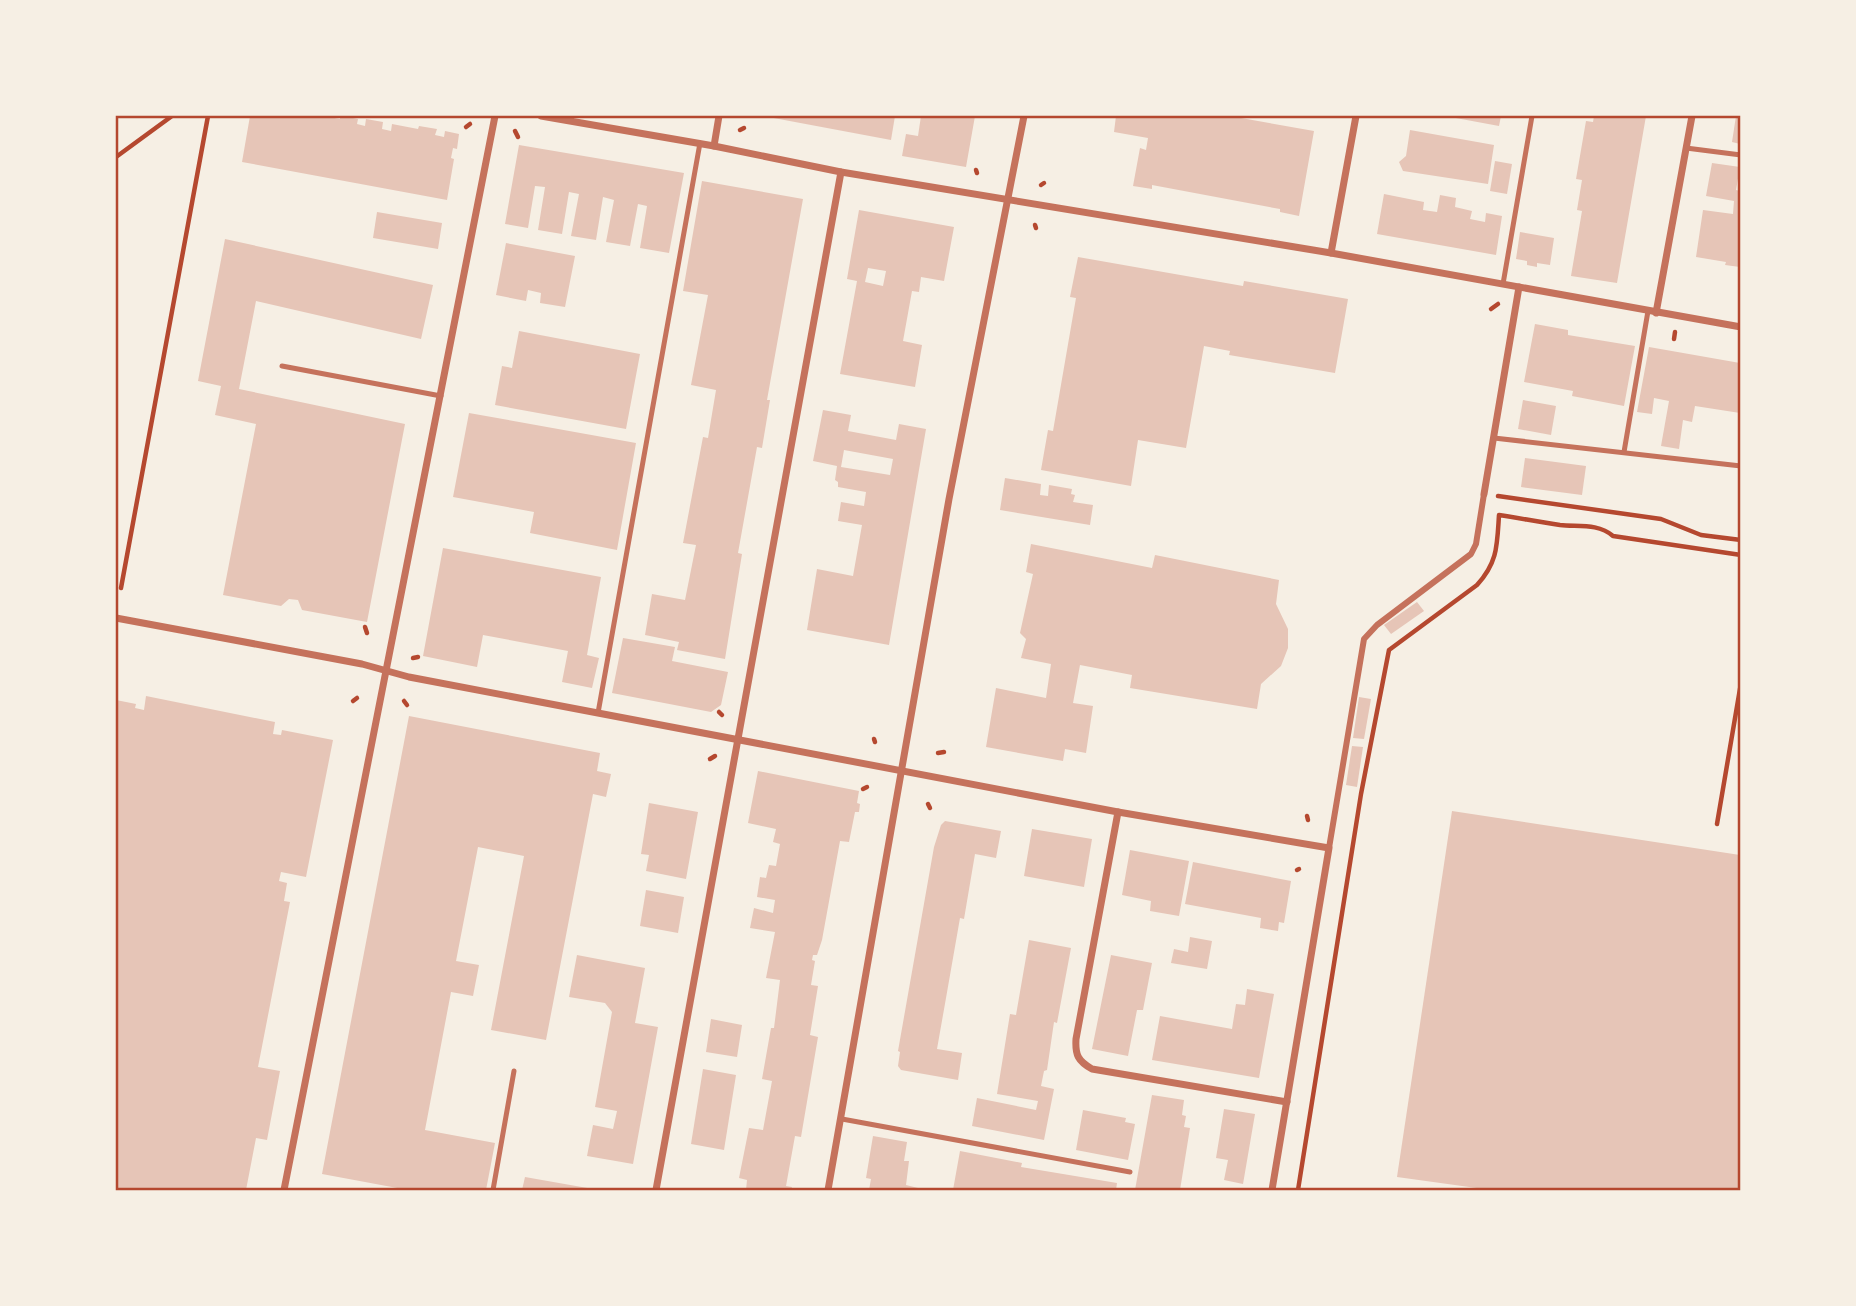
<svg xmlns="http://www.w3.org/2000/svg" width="1856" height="1306" font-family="'Libre Baskerville',serif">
<rect width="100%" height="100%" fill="#f6efe4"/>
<g fill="#e6c5b7" fill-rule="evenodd">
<polygon points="250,116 329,116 329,117 340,119 340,116 343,116 358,119 357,124 365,126 366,119 383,122 382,129 391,131 392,124 418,129 419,126 437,129 435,135 444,137 445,131 459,134 457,149 453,148 451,158 454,159 447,200 242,162"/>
<polygon points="763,116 895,116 891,140"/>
<polygon points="921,116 975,116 966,167 902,156 906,134 918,136"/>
<polygon points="1116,116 1230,116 1314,131 1299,216 1280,212 1280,209 1152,185 1152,189 1133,186 1140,148 1146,150 1148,138 1114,132"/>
<polygon points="1445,116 1501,116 1499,126"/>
<polygon points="1594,116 1646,116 1617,283 1571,276 1582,211 1577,210 1582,180 1576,179 1586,121 1593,122"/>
<polygon points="1736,116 1740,116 1740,144 1732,142"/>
<polygon points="1410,130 1494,145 1488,184 1403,171 1399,162 1406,156"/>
<polygon points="519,145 684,173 669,253 640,248 647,206 638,204 630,246 606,242 614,200 603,197 596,240 571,236 579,194 569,192 562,234 538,230 545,187 535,186 528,228 505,224"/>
<polygon points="1495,161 1512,164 1507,194 1490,191"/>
<polygon points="1712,163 1740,167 1736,190 1740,191 1740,267 1725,265 1726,262 1696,257 1703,210 1733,214 1734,201 1706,196"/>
<polygon points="702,181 803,199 767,400 770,400 762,448 757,447 738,553 742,554 725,659 677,650 679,642 645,635 652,594 685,600 696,545 683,543 703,437 708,438 716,390 691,385 708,295 683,291"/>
<polygon points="1384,194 1424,202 1423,210 1437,212 1440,195 1456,198 1455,207 1472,211 1470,219 1485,222 1486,213 1502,216 1496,255 1377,234"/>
<path d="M 859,210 L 954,227 L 944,281 L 921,277 L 919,292 L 912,291 L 903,341 L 922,345 L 915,387 L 840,374 L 857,281 L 847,279 ZM 868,268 L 886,271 L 883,286 L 865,282 Z"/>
<polygon points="377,212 442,223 438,249 373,238"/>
<polygon points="1520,232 1554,238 1550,265 1537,263 1537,267 1527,265 1527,261 1516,259"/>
<polygon points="225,239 433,285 421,339 256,301 239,389 405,424 367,622 302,610 298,600 289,599 281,606 223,595 256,424 215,415 221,386 198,381"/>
<polygon points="506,243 575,256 565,307 540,303 541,293 528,290 526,301 496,295"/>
<polygon points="1078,257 1243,286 1244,281 1348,299 1335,373 1229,355 1230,351 1204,346 1186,448 1138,440 1131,486 1041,470 1048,430 1053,431 1076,298 1070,297"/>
<polygon points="1535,324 1568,330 1568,335 1635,346 1624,406 1572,396 1573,391 1524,382"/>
<polygon points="519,331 640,354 626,429 495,405 502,366 512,368"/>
<polygon points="1649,347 1740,363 1740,413 1695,406 1692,422 1683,420 1679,449 1661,446 1669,401 1654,398 1652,414 1637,412"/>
<polygon points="1523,400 1556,406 1551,435 1518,429"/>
<path d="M 823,410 L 851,415 L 848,431 L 896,440 L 899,424 L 926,429 L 889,645 L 807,630 L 817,569 L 853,576 L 862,525 L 838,521 L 841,502 L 864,506 L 866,492 L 838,487 L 838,482 L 835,480 L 837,466 L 813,461 ZM 844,450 L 893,459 L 890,475 L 841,467 Z"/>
<polygon points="469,413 636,443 617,550 530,533 534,512 453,497"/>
<polygon points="1525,458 1586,466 1582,495 1521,487"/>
<polygon points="1005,478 1041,484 1040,495 1048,496 1049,485 1072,489 1071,494 1075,495 1073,502 1093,505 1090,525 1000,510"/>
<polygon points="1031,544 1152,568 1155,555 1279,580 1276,604 1288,629 1288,648 1281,666 1261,684 1257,709 1130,688 1132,675 1080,665 1073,703 1093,706 1086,753 1065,749 1063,761 986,747 996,688 1046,698 1051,664 1021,658 1026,639 1020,633 1033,574 1026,572"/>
<polygon points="443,548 601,577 587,655 599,658 592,688 562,682 568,651 483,635 477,667 423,656"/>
<polygon points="1417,602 1424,611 1391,634 1384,625"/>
<polygon points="623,638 675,647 672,661 728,672 721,705 711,712 612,693"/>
<polygon points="146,696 275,722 273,734 281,735 282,730 333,740 306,877 281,872 279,881 287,883 284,901 290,902 258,1067 280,1071 267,1140 256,1138 246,1190 116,1190 116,700 136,704 135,708 144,710"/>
<polygon points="1359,697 1371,699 1364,739 1353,738"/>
<polygon points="409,716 600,753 597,771 611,774 606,797 593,794 546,1040 491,1030 524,856 478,847 456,961 479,965 473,996 451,992 425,1130 495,1143 486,1190 408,1190 322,1174"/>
<polygon points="1352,746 1363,747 1357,787 1346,785"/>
<polygon points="758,771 859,791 857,803 860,804 859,812 855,812 849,842 840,841 822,940 817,955 813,955 812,960 815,961 811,985 818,986 810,1035 818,1037 801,1137 795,1136 786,1186 792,1187 791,1190 746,1190 747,1180 739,1178 749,1128 763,1130 772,1081 762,1079 771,1028 774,1028 780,980 766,978 775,932 750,928 754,908 773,913 775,900 757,897 760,877 766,878 769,865 776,866 780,844 773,842 776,829 748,823"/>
<polygon points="649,803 698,812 686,879 646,871 649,855 641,854"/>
<polygon points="1452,811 1740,855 1740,1190 1491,1190 1397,1177"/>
<polygon points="945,821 1001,831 996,858 975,854 964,919 960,918 946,998 937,1049 962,1053 958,1080 901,1070 898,1066 900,1052 898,1051 934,847 941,825"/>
<polygon points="1032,829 1092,839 1084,887 1024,876"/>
<polygon points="1130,850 1189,861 1179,916 1150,911 1151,901 1122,895"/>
<polygon points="1193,862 1291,881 1284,923 1279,922 1278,931 1260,928 1261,918 1185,904"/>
<polygon points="646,890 684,897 678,933 640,926"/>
<polygon points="1190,937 1212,941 1207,969 1171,963 1174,949 1188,952"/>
<polygon points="1029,940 1071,948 1057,1023 1054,1022 1047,1070 1044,1071 1041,1086 1054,1089 1044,1140 972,1126 977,1098 1036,1110 1038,1101 997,1094 1010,1014 1016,1015"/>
<polygon points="577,955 645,968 635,1023 658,1027 633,1164 587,1156 593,1125 613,1129 617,1111 595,1107 612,1012 605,1003 569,997"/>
<polygon points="1111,955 1152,963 1143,1010 1137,1010 1128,1056 1092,1049"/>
<polygon points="1247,989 1274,994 1259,1078 1152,1060 1160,1016 1232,1029 1236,1004 1245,1005"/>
<polygon points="711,1019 742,1025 737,1057 706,1052"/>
<polygon points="703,1069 736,1075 724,1150 691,1144"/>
<polygon points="1152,1095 1184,1100 1182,1115 1186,1116 1184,1127 1190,1128 1180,1190 1135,1190"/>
<polygon points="1224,1109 1255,1114 1243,1184 1224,1180 1228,1160 1216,1158"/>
<polygon points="1083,1110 1126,1118 1125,1122 1135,1124 1128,1160 1076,1150"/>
<polygon points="873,1136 907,1142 904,1161 909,1161 906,1185 926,1190 869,1190 871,1179 866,1178"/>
<polygon points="960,1151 1022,1163 1021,1167 1117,1183 1116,1190 953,1190"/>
<polygon points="525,1177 593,1189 593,1190 522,1190"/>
</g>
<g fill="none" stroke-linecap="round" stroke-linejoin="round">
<g stroke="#b5482f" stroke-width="4.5">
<polyline points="466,127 470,124"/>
<polyline points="740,130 744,128"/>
<polyline points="515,131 518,137"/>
<polyline points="116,157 172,116"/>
<polyline points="976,170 977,173"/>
<polyline points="1041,185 1044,183"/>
<polyline points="1035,225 1036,228"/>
<polyline points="1491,309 1498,304"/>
<polyline points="1674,339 1675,332"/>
<polyline points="1498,496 1661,519 1701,535 1741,540"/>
<polyline points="121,588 208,116"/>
<polyline points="365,627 367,633"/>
<polyline points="413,658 418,657"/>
<polyline points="353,701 357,698"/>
<polyline points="404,701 407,705"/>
<polyline points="719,712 722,715"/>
<polyline points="874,739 875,742"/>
<polyline points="938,753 944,752"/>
<polyline points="710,759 715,756"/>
<polyline points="863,789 867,787"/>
<polyline points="928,804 930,808"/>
<polyline points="1307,816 1308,820"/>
<polyline points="1717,824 1741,683"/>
<polyline points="1297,870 1299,869"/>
<path d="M 1298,1190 L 1361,794 L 1389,650 L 1477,585 C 1498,562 1497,545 1499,515 C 1519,518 1539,522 1560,525 C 1578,527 1598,523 1613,536 L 1741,555"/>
</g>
<g stroke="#c5725c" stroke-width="5">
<polyline points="1686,148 1741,155"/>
<polyline points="1503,284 1532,116"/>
<polyline points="282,366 441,396"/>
<polyline points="1494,438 1741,466"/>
<polyline points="1624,452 1648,311"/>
<polyline points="598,713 700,143"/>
<polyline points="842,1119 1130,1172"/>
<polyline points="493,1190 514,1071"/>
</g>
<polyline stroke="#c5725c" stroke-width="6" points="1329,848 1364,639 1377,625 1471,554 1476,544 1484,494"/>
<g stroke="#c5725c" stroke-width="7">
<polyline points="541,116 714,146 841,172 1331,253 1741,327"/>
<polyline points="714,146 719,116"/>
<polyline points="1331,253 1356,116"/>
<polyline points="1656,313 1692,116"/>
<polyline points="1484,494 1519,287"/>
<polyline points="116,618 362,664 409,677 1118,812 1329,848 1272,1190"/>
<path d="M 1118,812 L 1076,1039 C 1075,1055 1078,1061 1092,1069 L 1287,1102"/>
<polyline points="284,1190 495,116"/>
<polyline points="656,1190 841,172"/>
<polyline points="828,1190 949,499 1024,116"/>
</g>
</g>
<rect width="1856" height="1306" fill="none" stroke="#f6efe4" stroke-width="234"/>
<rect x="117" y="117" width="1622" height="1072" fill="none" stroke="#b5482f" stroke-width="2.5"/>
</svg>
